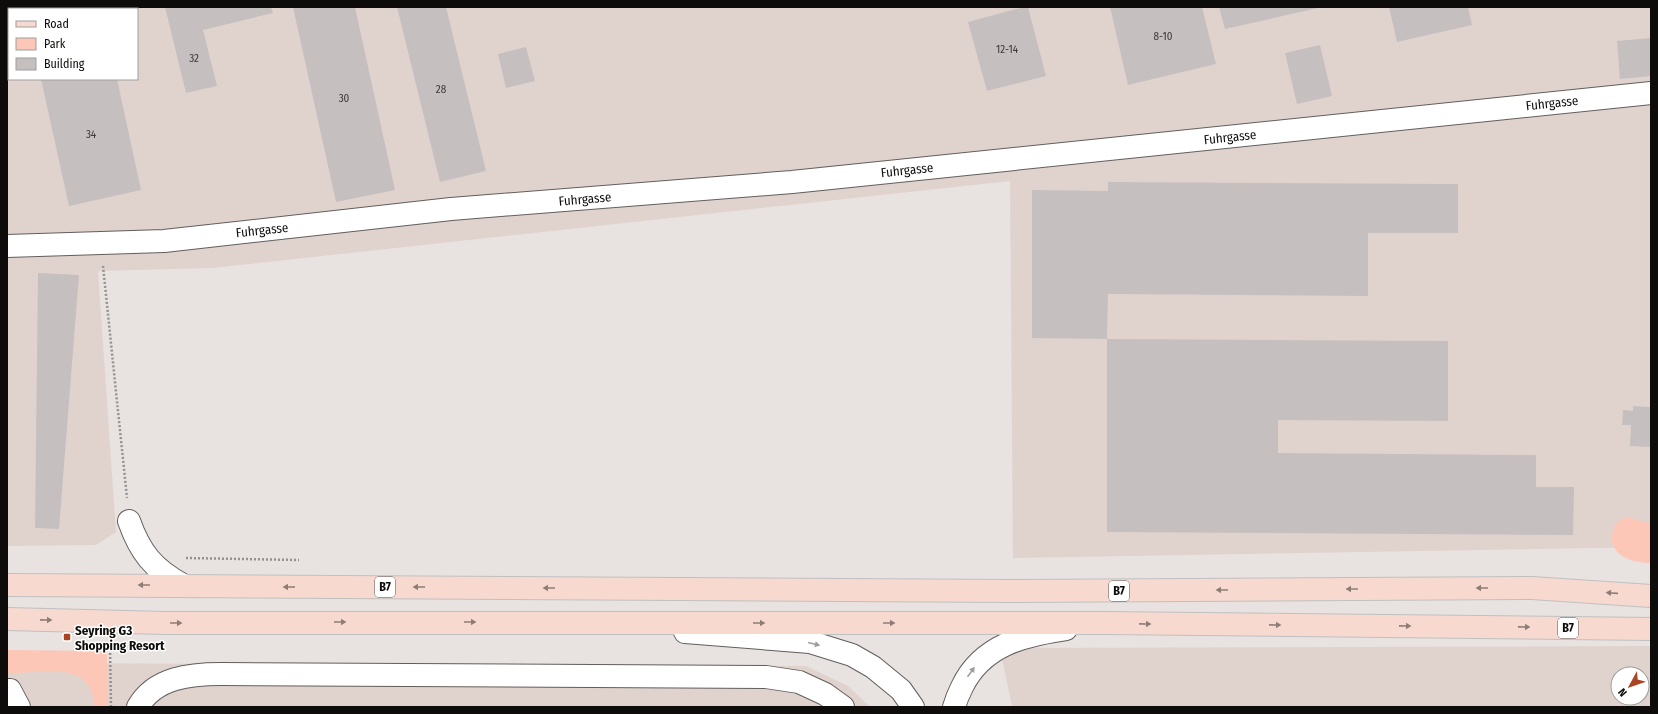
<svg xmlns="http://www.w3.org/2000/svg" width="1658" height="714" font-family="'Fira Sans Condensed',sans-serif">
<rect width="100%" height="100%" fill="#e8e2e1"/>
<g fill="#e0d3ce" fill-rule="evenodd">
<path d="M 7,7 L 1651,7 L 1651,547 L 1013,558 L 1010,181 L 212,268 L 98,271 L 116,532 L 96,545 L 7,546 ZM 9,9 L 137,9 L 137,79 L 9,79 Z"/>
<path d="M 1651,646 L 1651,707 L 1012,707 L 1000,648 ZM 1618,674 L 1642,674 L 1642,698 L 1618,698 Z"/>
<polygon points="7,663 806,666 848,686 870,707 7,707"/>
</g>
<g fill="#fdc7b7">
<path d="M 1627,517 L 1651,524 L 1651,563 C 1634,563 1610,557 1612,535 C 1613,525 1618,521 1627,517 Z"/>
<path d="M 7,650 L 107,651 L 107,707 L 94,707 C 93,658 40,674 7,673 Z"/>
</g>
<g fill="#c5c0bf">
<polygon points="76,7 101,7 102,9 70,9"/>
<polygon points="165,7 271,7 273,13 203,30 217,86 186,93"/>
<polygon points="293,7 355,7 395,190 336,202"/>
<polygon points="397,7 446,7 486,171 440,182"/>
<polygon points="1024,7 1028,7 1046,76 987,91 968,22"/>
<polygon points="1110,7 1202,7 1216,64 1128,85"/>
<polygon points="1219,7 1317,7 1318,8 1225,29"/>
<polygon points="1389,7 1468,7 1472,25 1397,42"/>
<polygon points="1651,38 1651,76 1620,79 1617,41"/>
<polygon points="1320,45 1332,96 1297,104 1285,53"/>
<polygon points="526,47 535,81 506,88 498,54"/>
<polygon points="41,79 117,79 141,190 69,206"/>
<polygon points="1108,182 1458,184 1458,233 1368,233 1368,296 1108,294 1107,339 1448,341 1448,421 1278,420 1278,453 1536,455 1536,487 1574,487 1573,535 1107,532 1107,339 1032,338 1032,190 1108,191"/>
<polygon points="38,273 79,275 59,529 35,528"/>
<polygon points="1633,406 1651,407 1651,447 1630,446 1631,425 1622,425 1623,410 1633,411"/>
</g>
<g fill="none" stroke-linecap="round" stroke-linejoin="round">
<g stroke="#625e5c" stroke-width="24">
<g id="minor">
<polyline points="7,246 164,241 451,209 792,182 1651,93"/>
<path d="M 129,521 C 140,552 153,569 183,585"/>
<polyline points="685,632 810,642 852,655 873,667 901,690 913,707"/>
<polyline points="7,690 10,690 19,707"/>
<path d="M 138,707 C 155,677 191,674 221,674 L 766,677 L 799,682 L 825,694 L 843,707"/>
<path d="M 954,707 C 956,700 959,693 962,687 C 982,645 1024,635 1066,629"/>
</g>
</g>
<g stroke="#c0c0c0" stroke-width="24">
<g id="major">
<polyline points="7,585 1014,591 1532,588 1651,596"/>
<polyline points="7,619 166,623 1106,623 1651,629"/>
</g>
</g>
<g stroke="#959190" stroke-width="2.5" stroke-dasharray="2 2" stroke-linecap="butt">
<polyline points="103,266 127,498"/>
<polyline points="186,558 299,560"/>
<polyline points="110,645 111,707"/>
</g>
<use href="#minor" stroke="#fff" stroke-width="22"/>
<use href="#major" stroke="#f8d9d0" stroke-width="22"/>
</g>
<defs><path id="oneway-solid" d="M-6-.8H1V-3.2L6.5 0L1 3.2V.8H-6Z"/></defs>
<g fill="#8e7d77">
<use href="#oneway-solid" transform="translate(144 585) rotate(-180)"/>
<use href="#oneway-solid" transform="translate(289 587) rotate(-180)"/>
<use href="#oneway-solid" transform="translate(419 587) rotate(-180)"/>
<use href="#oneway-solid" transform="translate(549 588) rotate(-180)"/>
<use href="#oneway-solid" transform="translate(1482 588) rotate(180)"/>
<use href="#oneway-solid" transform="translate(1352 589) rotate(180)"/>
<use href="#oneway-solid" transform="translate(1222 590) rotate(180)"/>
<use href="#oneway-solid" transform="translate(1612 593) rotate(-176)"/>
<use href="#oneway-solid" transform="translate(46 620) rotate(1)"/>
<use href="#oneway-solid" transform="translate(340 622)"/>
<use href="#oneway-solid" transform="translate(470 622)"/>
<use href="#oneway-solid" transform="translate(176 623)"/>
<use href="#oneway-solid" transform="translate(759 623)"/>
<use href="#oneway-solid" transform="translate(889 623)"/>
<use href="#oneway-solid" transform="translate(1145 624) rotate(1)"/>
<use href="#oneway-solid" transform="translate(1275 625) rotate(1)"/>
<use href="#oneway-solid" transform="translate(1405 626) rotate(1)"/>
<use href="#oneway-solid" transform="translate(1524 627) rotate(1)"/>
</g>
<g fill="#9e9e9d">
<use href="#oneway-solid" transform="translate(814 644) rotate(14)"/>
<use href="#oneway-solid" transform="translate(971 672) rotate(-54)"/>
</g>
<rect fill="#ab4422" stroke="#fff" stroke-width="1.5" x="63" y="633" width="8" height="8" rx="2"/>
<g text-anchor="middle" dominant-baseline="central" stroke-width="3" stroke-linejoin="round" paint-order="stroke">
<g font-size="11" fill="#3b3938">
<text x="1163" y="36">8-10</text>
<text x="1007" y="49">12-14</text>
<text x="194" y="58">32</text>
<text x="441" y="89">28</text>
<text x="344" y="98">30</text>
<text x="91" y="134">34</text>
</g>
<g fill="#fff" stroke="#565554" stroke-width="1">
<rect x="375" y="577" width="20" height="20" rx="3"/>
<rect x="1109" y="581" width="20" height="20" rx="3"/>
<rect x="1558" y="618" width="20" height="20" rx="3"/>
</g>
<g font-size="12" font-weight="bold" fill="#0d0c0b">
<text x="385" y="587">B7</text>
<text x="1119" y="591">B7</text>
<text x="1568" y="628">B7</text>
</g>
<g font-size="13" fill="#0d0c0b" stroke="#fff">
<text transform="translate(1552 103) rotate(-6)">Fuhrgasse</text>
<text transform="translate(1230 137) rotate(-6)">Fuhrgasse</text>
<text transform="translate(907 170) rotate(-6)">Fuhrgasse</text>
<text transform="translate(585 199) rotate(-5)">Fuhrgasse</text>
<text transform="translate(262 230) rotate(-6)">Fuhrgasse</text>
</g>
<g font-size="13" font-weight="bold" fill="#0d0c0b" stroke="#fff" text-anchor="start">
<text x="75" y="630">Seyring G3<tspan x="75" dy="15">Shopping Resort</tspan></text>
</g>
</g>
<rect width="1658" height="714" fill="none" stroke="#0d0c0b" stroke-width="16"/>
<rect x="8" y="8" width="130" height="72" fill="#ffffff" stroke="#9e9e9d"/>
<rect x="16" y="21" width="20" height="6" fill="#f8d9d0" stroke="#9e9e9d"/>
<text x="44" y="28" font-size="12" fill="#0d0c0b">Road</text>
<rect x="16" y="38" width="20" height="12" fill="#fdc7b7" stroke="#9e9e9d"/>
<text x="44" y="48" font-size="12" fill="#0d0c0b">Park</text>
<rect x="16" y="58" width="20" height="12" fill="#c5c0bf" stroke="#9e9e9d"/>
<text x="44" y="68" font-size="12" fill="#0d0c0b">Building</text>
<g transform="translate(1630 686) rotate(230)"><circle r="19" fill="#ffffff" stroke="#9e9e9d"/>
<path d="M0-3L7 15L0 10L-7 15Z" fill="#ab4422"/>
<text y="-6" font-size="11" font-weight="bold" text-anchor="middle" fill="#0d0c0b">N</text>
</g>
</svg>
